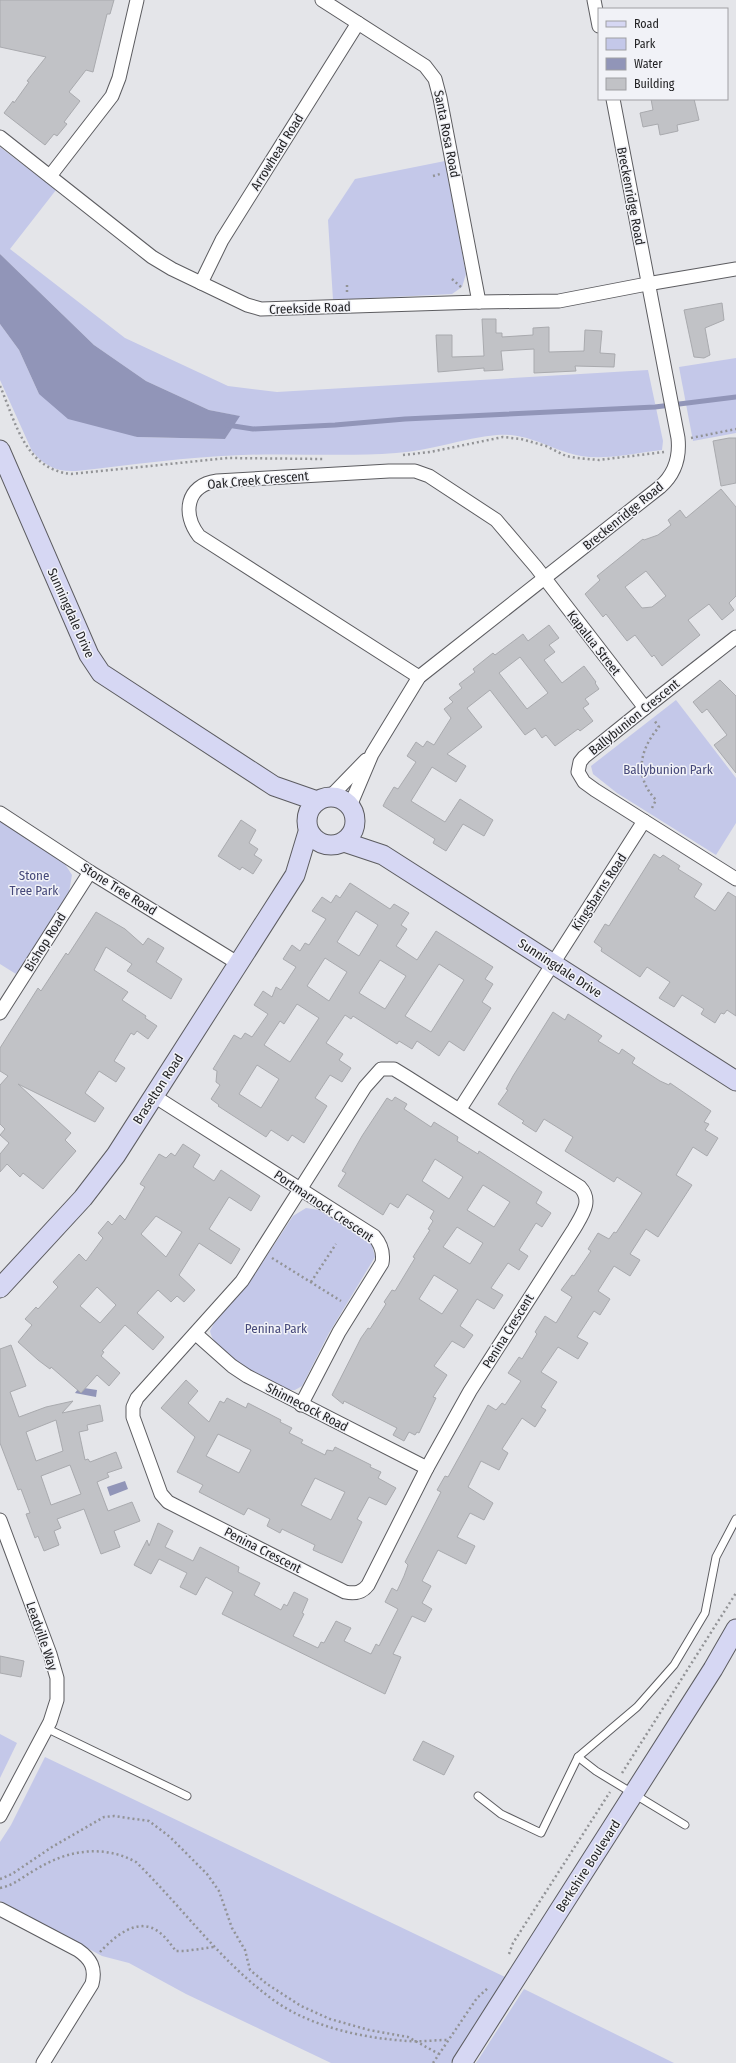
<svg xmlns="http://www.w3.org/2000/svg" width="736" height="2063" font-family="'Fira Sans Condensed',sans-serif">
<rect width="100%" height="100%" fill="#e4e5e9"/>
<g fill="#c4c8e9">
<path d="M 0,147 L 56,190 L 10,249 L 125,338 L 228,386 L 277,392 L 648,370 L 663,441 L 662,450 C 636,453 607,460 581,456 C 552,451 528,432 497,435 C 463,438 430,451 396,453 C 345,457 293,453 242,455 C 187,457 131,465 76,471 C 57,472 44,466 32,451 L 0,380 L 0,324 L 19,350 L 39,394 L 137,437 L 225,439 L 239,416 L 209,410 L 146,381 L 94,345 L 0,254 Z"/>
<polygon points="445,161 466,274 462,287 452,294 333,300 328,220 355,179"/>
<polygon points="736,358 736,433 693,441 679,367"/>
<polygon points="676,700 736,778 736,823 716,855 617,793 593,774 591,766"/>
<polygon points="0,821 63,861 72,875 69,892 16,974 0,964"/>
<path d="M 306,1208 L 319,1210 L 368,1241 L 372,1245 L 375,1257 L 329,1333 L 302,1386 L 295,1390 L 288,1390 C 268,1380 214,1355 210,1331 L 215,1321 L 251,1280 L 293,1216 Z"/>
<polygon points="0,1734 17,1743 0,1778"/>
<polygon points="45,1757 505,1977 451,2063 331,2063 186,1994 129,1963 102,1956 0,1901 0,1842 11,1825"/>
<polygon points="524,1989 674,2063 476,2063"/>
</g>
<g fill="#9195b8">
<polygon points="0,254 94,345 146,381 209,410 240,416 225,439 137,437 68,419 39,394 19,350 0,324"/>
<polygon points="81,1385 84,1388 97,1390 96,1397 75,1393"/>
<polygon points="125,1481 128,1489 110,1496 107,1487"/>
</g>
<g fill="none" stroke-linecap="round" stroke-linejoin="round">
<polyline stroke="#9195b8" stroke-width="5" points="227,425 253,429 335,425 405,419 655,407 736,397"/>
</g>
<g fill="#c1c2c6" stroke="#a9aaae" fill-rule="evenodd">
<polygon points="0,0 114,0 110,14 107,14 93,72 86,70 69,92 80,101 64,122 67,124 57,136 54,134 45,145 4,113 13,101 14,103 29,82 27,81 46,57 0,47"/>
<polygon points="651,99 694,99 699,120 677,125 678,131 660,135 658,124 643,127 640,113 653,110"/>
<polygon points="722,303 724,320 705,328 710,355 704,358 694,357 684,310"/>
<polygon points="482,319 496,319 496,333 502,333 502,337 533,335 533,328 549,327 549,352 584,351 585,330 602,331 600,353 615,354 614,367 575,366 576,371 534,373 534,349 501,351 503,370 484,371 484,368 438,372 436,335 452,335 452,357 484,356"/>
<polygon points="729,438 736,438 736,483 721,486 713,441"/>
<path d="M 721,489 L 736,507 L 736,596 L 729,603 L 734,610 L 722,620 L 709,604 L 688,620 L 700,635 L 662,666 L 654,655 L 652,657 L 635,635 L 627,641 L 606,614 L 603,617 L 585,594 L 600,580 L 597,576 L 643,539 L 644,540 L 658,535 L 671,525 L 668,520 L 680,510 L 686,518 ZM 646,571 L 666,596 L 652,607 L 642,608 L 625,587 Z"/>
<path d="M 549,625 L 559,638 L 549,645 L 555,652 L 544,660 L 562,683 L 584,666 L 596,682 L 595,683 L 599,689 L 585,699 L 589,704 L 583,708 L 593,721 L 580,731 L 578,729 L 555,746 L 546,735 L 542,738 L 535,728 L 525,735 L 490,690 L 467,708 L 482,727 L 447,754 L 466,766 L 456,782 L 432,767 L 411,801 L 445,822 L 460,799 L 493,820 L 484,836 L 463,824 L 446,851 L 433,843 L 435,839 L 383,806 L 386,800 L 394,787 L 398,789 L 416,762 L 407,756 L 416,742 L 423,747 L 427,741 L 434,745 L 451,718 L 444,709 L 453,702 L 449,698 L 462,688 L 459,684 L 475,672 L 473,669 L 493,653 L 495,655 L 523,634 L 528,641 ZM 520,657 L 548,693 L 527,709 L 499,673 Z"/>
<polygon points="720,680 736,696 736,773 714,745 727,735 707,709 702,713 693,702"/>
<polygon points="241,820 256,830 249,843 258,849 254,855 262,860 253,874 242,867 240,870 218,856"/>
<polygon points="654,854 660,858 663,855 680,866 678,869 702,884 694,897 715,911 728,892 736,897 736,1016 727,1010 724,1014 721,1013 715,1023 701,1014 704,1009 682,995 674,1007 659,998 670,982 647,967 640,977 601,951 602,948 594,942 605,924 609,926"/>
<path d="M 350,883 L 390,909 L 394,904 L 409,913 L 401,925 L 407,929 L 396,946 L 417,960 L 436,931 L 493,967 L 485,979 L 493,984 L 482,1002 L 491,1008 L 464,1051 L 449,1041 L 439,1056 L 417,1041 L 412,1049 L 399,1041 L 397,1044 L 353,1016 L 351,1019 L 345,1015 L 326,1043 L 343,1054 L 339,1060 L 351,1068 L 342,1082 L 330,1075 L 315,1098 L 327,1106 L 304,1143 L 292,1135 L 288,1141 L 271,1130 L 266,1137 L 218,1106 L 219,1105 L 211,1099 L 220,1085 L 216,1082 L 217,1071 L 213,1069 L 234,1035 L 241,1039 L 245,1033 L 252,1037 L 268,1014 L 254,1005 L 263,991 L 272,997 L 276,987 L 281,990 L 296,967 L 283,959 L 292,945 L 300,951 L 305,943 L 309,945 L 326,919 L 312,911 L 322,897 L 331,903 L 336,895 L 340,898 ZM 356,911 L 378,925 L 359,956 L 337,942 ZM 325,958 L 347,972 L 329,1001 L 307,986 ZM 380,960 L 406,976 L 385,1009 L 359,993 ZM 439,964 L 464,980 L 431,1032 L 405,1016 ZM 297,1004 L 319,1018 L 290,1062 L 264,1045 L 280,1021 L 284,1024 ZM 257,1065 L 279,1079 L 261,1108 L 239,1094 Z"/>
<polygon points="96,912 125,929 143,945 148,938 164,948 156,962 182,979 171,999 127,971 132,964 106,947 94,970 128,992 122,1000 146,1016 145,1018 157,1026 148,1039 137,1031 134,1035 131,1033 114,1061 125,1068 116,1082 99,1071 85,1093 104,1108 95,1122 18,1084 71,1133 65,1140 76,1151 43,1189 23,1173 20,1177 7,1164 0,1172 0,1154 9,1143 0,1135 5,1129 0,1124 0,1085 8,1076 0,1071 0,1048 38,988 41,991 66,953 68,955"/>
<polygon points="553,1012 565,1020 568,1014 602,1036 598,1041 619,1054 622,1049 635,1058 632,1063 660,1081 669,1085 670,1083 711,1111 704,1122 709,1124 705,1130 718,1138 707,1156 693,1147 676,1175 692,1185 658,1237 646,1229 630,1254 640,1260 630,1276 614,1266 598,1291 610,1299 600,1315 594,1311 577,1337 588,1343 578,1359 558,1347 541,1372 557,1382 541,1407 546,1410 535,1427 522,1418 502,1449 508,1453 499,1470 481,1461 468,1487 493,1503 484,1520 470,1513 457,1537 475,1546 466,1564 438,1550 422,1581 431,1586 422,1603 432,1609 425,1622 412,1616 393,1654 401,1657 385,1694 222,1614 233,1592 206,1577 196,1595 180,1587 187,1573 159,1559 151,1574 134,1565 147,1540 149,1546 158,1523 173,1531 165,1547 193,1561 200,1547 239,1567 238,1572 260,1583 254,1595 281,1610 284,1604 287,1606 294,1592 308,1599 302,1613 304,1614 293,1636 318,1648 321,1642 324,1643 336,1621 351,1628 344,1641 371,1654 376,1644 379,1646 398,1609 385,1602 392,1588 397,1591 404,1576 408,1565 405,1562 441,1492 437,1490 445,1476 448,1477 488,1405 496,1410 502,1403 505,1405 521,1381 508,1373 519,1357 522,1359 537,1334 535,1332 545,1316 556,1323 572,1297 561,1290 572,1275 574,1276 591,1251 588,1249 598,1233 609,1239 614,1232 616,1233 642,1193 617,1177 614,1182 565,1151 573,1137 544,1119 536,1132 522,1123 524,1121 498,1104 508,1090 506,1089 513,1076"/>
<path d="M 395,1097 L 407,1104 L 404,1109 L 431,1127 L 434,1122 L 458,1137 L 457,1141 L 478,1154 L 479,1151 L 542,1192 L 536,1203 L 551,1213 L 542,1227 L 536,1223 L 519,1250 L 528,1256 L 519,1270 L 508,1263 L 491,1288 L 503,1295 L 494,1309 L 477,1299 L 460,1326 L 473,1335 L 464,1348 L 452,1341 L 434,1366 L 447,1375 L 433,1397 L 436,1398 L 419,1433 L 417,1432 L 415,1435 L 409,1432 L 404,1441 L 393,1435 L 397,1428 L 344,1401 L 343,1404 L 332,1395 L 361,1338 L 368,1328 L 370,1329 L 386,1304 L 384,1302 L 392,1290 L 395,1291 L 415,1258 L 413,1257 L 430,1230 L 428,1229 L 433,1221 L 430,1218 L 434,1211 L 407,1194 L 398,1208 L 390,1203 L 383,1215 L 338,1186 L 346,1173 L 342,1171 L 362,1136 L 387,1098 L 392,1101 ZM 435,1159 L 463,1177 L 449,1199 L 422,1181 ZM 483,1185 L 510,1202 L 494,1227 L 467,1210 ZM 457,1227 L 483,1243 L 470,1264 L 443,1247 ZM 434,1275 L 458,1290 L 442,1314 L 419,1299 Z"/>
<path d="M 183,1144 L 200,1155 L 193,1167 L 214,1181 L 221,1170 L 260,1196 L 251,1211 L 229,1197 L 209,1229 L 240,1249 L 231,1264 L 199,1243 L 179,1275 L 195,1290 L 184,1302 L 177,1296 L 171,1302 L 158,1290 L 137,1313 L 164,1337 L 153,1350 L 125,1325 L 102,1351 L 104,1352 L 101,1356 L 120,1373 L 109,1386 L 97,1375 L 81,1393 L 51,1367 L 50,1369 L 38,1360 L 18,1342 L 32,1325 L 25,1319 L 36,1307 L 38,1309 L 58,1287 L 53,1282 L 79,1254 L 86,1261 L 103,1238 L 98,1233 L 108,1221 L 112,1225 L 120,1215 L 125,1220 L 145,1187 L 140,1184 L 159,1154 L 166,1158 L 171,1153 L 175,1156 ZM 156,1216 L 182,1232 L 166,1257 L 141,1234 ZM 97,1287 L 116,1305 L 100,1323 L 80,1306 Z"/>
<path d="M 11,1345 L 26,1386 L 10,1392 L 19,1417 L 46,1407 L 73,1401 L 62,1413 L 100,1405 L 103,1421 L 87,1425 L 88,1430 L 79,1432 L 85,1460 L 88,1459 L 90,1462 L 116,1452 L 122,1468 L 107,1473 L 109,1477 L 97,1482 L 108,1511 L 132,1502 L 140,1521 L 114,1531 L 120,1547 L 101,1554 L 84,1509 L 57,1519 L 61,1528 L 54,1531 L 59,1545 L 44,1551 L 38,1536 L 35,1538 L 26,1514 L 30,1513 L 21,1489 L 18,1490 L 0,1443 L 0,1349 ZM 56,1420 L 63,1451 L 36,1461 L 26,1432 ZM 70,1465 L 81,1494 L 51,1505 L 41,1476 Z"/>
<path d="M 186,1380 L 198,1391 L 188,1403 L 209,1422 L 220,1401 L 224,1403 L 227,1398 L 246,1408 L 248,1403 L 281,1420 L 280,1422 L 292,1428 L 289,1433 L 303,1440 L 301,1443 L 325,1455 L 327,1450 L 333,1451 L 335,1447 L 371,1465 L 370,1467 L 381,1472 L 378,1478 L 396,1488 L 386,1505 L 369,1497 L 357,1519 L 362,1522 L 342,1563 L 313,1550 L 315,1545 L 282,1529 L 280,1533 L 267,1526 L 270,1519 L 248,1508 L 244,1515 L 199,1492 L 203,1485 L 177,1472 L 195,1437 L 161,1408 ZM 218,1434 L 251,1450 L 239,1473 L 206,1456 ZM 315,1478 L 345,1492 L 331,1520 L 301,1505 Z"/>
<polygon points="0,1656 24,1661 21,1677 0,1673"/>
<polygon points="423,1741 454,1756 444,1775 413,1760"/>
</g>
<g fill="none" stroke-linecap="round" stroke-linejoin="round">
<g stroke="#5c5c60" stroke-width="9">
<g id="lane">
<polyline points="46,1728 187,1796"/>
<polyline points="478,1796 501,1814 541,1833 578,1757"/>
<polyline points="685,1825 596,1771 578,1757 637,1707 674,1665 705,1613 716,1557 736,1519"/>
</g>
</g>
<g stroke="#5c5c60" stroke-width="15">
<g id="street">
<polyline points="322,0 425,66 435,79 440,98 479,302"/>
<polyline points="594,0 599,26"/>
<polyline points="0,137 152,257 172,269 247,305 261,309 479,302 559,301 647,284 736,269"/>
<polyline points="50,176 112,96 119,78 137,0"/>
<polyline points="201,283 222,240 358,23"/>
<polyline points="736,637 645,708 584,757 580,762 578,772 584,782 595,790 736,879"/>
<path d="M 419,677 L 199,536 C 182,514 186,485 217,481 L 389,471 L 415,471 L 429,476 L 496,520 L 536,567 L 645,708"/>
<polyline points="330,797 366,760"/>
<path d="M 350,806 L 372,754 L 419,677 L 660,487 C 675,474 680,457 678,438 L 613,99"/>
<polyline points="0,813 90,872 239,964"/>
<polyline points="0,1013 90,872"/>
<path d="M 381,1069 L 394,1069 L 407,1077 L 580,1187 C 593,1201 582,1215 574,1229 L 470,1391 L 427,1468 L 368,1585 C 362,1593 355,1594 345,1592 L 168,1502 L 161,1494 L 133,1417 L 133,1407 L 137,1398 L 242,1281 L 365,1087 Z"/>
<path d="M 154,1096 L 374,1236 C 381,1244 384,1252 382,1263 L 339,1332 L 301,1405"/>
<polyline points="460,1109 644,821"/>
<polyline points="196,1334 232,1366 247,1376 427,1468"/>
<polyline points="0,1520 50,1654 57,1678 57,1700 50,1722 0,1816"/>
<path d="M 0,1909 L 78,1950 C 91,1959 96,1968 92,1984 L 43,2063"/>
</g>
</g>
<g stroke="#5c5c60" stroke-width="21">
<g id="secondary">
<polyline points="0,450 89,655 101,673 274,786 317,801"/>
<circle cx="331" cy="821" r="24"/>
<polyline points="344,842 383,855 736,1081"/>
<polyline points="0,1288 83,1198 116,1155 295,875 308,832"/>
<polyline points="462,2063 713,1669 736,1629"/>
</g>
</g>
<g stroke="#929396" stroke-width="2.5" stroke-dasharray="2 3" stroke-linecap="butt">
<polyline points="433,176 440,174"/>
<polyline points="452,279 461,287"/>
<polyline points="347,285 347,293"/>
<path d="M 0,386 C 16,423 25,469 71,474 L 228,458 L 324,459"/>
<polyline points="691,438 736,429"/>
<polyline points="403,455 430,452 503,437 521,439 546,446 566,456 577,458 599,460 664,452"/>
<path d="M 652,808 L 656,800 C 634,777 639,750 659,727 L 654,720"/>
<polyline points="272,1258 341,1301"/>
<polyline points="311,1282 336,1244"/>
<polyline points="622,1773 736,1593"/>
<polyline points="0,1879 12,1874 52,1847 104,1817 114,1816 149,1821 170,1837 207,1874 219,1891 232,1928 245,1950 250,1970 267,1984 301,2006 330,2019 369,2030 408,2037 439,2054"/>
<path d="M 0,1888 C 15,1885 22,1877 35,1870 C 67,1850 103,1844 136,1862 C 181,1906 218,1958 268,1996 C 306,2026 361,2038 408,2041 C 421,2042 434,2040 447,2040"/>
<path d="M 100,1952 C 115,1936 138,1916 159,1932 C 166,1937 171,1945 176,1951 L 185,1951 L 214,1947"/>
<polyline points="509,1954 513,1943 610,1792"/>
<polyline points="433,2063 477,1998 488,1988"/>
</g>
<use href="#lane" stroke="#fff" stroke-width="7"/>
<use href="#street" stroke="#fff" stroke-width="13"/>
<use href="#secondary" stroke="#d6d7f3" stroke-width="19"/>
</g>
<g text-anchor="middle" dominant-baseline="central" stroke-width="3" stroke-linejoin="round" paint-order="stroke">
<g font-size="13" fill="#232325" stroke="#f1f2f7">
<text transform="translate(447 134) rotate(79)">Santa Rosa Road</text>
<text transform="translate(277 152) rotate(-58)">Arrowhead Road</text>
<text transform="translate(631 196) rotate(79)">Breckenridge Road</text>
<text transform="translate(310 308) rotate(-2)">Creekside Road</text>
<text transform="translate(258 480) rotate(-5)">Oak Creek Crescent</text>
<text transform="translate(623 516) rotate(-39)">Breckenridge Road</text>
<text transform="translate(71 613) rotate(66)">Sunningdale Drive</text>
<text transform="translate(594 643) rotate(52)">Kapalua Street</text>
<text transform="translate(634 717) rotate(-39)">Ballybunion Crescent</text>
<text transform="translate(119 889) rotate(32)">Stone Tree Road</text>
<text transform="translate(599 892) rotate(-57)">Kingsbarns Road</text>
<text transform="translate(45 942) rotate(-58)">Bishop Road</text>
<text transform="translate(560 968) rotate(33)">Sunningdale Drive</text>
<text transform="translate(158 1089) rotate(-57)">Braselton Road</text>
<text transform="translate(324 1206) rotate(34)">Portmarnock Crescent</text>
<text transform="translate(508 1331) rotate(-58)">Penina Crescent</text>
<text transform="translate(307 1407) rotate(27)">Shinnecock Road</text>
<text transform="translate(263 1550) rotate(27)">Penina Crescent</text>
<text transform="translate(42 1636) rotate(71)">Leadville Way</text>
<text transform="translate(588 1866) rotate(-57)">Berkshire Boulevard</text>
</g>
<g font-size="13" fill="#46497a" stroke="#f1f2f7">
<text x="668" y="769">Ballybunion Park</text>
<text x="34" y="875">Stone<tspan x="34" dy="15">Tree Park</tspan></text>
<text x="276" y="1328">Penina Park</text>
</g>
</g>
<rect x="598" y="8" width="130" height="92" fill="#f1f2f7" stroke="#9f9fa3"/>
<rect x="606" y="21" width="20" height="6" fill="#d6d7f3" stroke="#9f9fa3"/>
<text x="634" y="28" font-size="12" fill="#232325">Road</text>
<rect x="606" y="38" width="20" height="12" fill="#c4c8e9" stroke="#9f9fa3"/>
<text x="634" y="48" font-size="12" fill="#232325">Park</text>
<rect x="606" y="58" width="20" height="12" fill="#9195b8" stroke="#9f9fa3"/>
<text x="634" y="68" font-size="12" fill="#232325">Water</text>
<rect x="606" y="78" width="20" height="12" fill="#c1c2c6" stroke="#9f9fa3"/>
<text x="634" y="88" font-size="12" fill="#232325">Building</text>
</svg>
